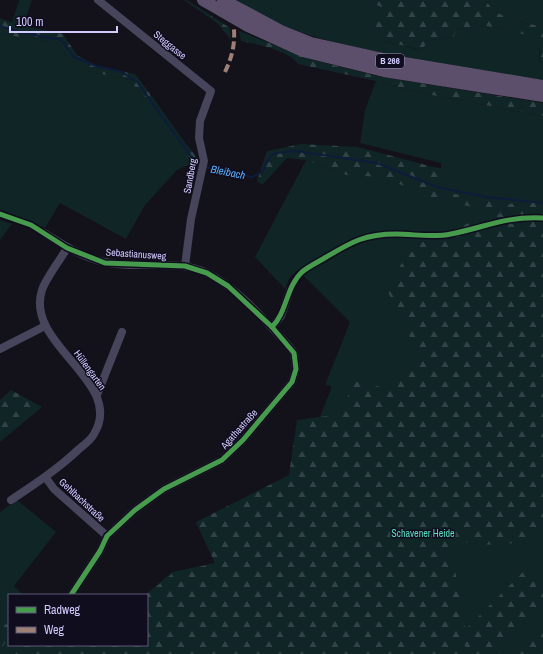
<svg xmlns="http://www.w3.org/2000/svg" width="543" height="654" font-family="'Archivo Narrow',sans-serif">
<defs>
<pattern id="forest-firs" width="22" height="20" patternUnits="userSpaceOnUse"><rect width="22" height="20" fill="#102526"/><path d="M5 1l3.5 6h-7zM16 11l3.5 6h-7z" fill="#324347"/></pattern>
</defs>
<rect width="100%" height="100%" fill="#13111a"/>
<g fill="#102526">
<polygon points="19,0 32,0 23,26 12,22"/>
<path d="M 236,0 L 365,0 L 388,10 L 388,16 L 372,38 L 420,50 L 430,40 L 453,38 L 457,29 L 486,26 L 505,29 L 505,16 L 493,11 L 486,0 L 543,0 L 543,27 L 519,21 L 518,32 L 535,37 L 539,42 L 540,69 L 543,70 L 543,80 C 491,72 439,64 387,54 C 329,42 286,33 236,0 Z"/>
<polygon points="0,34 58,43 69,59 87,71 130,80 144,100 151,95 186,144 182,151 191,164 177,170 145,205 126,239 60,203 45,228 0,210"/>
<polygon points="376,81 421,93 543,116 543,654 23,654 147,645 147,595 145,595 172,572 215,563 196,522 255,499 285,484 301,464 331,389 331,386 325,385 350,322 298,270 290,277 285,289 255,257 306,160 346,175 431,167 441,168 441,163 360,143 365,110"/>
<polygon points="0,220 12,224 0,240"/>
<polygon points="17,500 56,532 14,586 23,595 9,595 9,620 0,631 0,512"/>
<polygon points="9,636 9,645 23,645 15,654 0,654 0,651"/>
</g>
<g fill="url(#forest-firs)">
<polygon points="184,0 187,0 230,28 231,40 217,23"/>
<polygon points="365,0 486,0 493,11 505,16 505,29 486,26 457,29 453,38 430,40 421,50 372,38 373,16 388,16 388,10"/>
<polygon points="0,18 23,26 63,34 77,55 95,65 135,74 151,95 144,100 130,80 87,71 69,59 58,43 0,34"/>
<path d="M 518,21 L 543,27 L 543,70 L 540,69 C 540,44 543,39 518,33 Z"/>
<path d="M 239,31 L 310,59 L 377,76 L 543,103 L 543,116 L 421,93 L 376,81 L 298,64 C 290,51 256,44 241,41 Z"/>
<polygon points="186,144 200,161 191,164 181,151"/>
<path d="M 301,144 L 358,147 L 441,169 L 438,191 L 510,204 L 530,197 L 543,198 L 543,524 C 511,556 487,542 448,541 L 462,601 L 465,630 L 523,572 L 543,589 L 543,601 L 498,654 L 473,654 L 464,645 L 464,633 L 458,654 L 15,654 L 23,645 L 147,645 L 146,595 L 173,573 L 215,563 L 196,522 L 289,475 L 297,420 L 342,414 L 353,381 L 390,389 L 422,362 L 386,288 L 406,257 L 431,235 L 502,213 L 439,200 L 382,177 L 346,175 L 306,160 L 287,158 L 262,185 L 257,181 L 267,151 Z"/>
<polygon points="11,390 42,407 0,442 0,400"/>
<polygon points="9,620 9,636 0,651 0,631"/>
<polygon points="543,626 543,654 517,654"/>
</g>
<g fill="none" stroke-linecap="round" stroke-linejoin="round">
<g stroke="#0d1c3b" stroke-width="2">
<polyline points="0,26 19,32 61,40 74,57 96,66 122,72 137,82 190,155 200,165"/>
<polyline points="206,167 252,177 262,172 270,157 275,153 296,151 377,163 437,187 486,197 543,203"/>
</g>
<g stroke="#47455b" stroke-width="8">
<polyline points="98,0 211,91 200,121 199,138 204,161 191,219 185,266"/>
<path d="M 44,233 C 63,245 82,257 104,262 C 136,270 177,258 207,273 C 236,287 265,320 287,344 L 294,353 L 296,369 L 292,382 L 243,440 L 222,460 L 164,489 L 135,510 L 107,536 L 100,551 L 71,595"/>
<polyline points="272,327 281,316 290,290"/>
<polyline points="0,349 45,326"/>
<polyline points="97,395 122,332"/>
<polyline points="46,478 54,489 107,536"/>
<path d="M 11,500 C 35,484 58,469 79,449 C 84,445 91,440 94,434 C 126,382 24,345 42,290 C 46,278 61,259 67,248"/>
</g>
<g stroke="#5b4f6c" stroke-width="12">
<polyline points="203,0 248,26 303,51 384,71 543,96"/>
<polyline points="223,0 281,31 311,43 392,61 543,86"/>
</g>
<path stroke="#9e8076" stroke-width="4" stroke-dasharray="8 4" stroke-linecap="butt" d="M 225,72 C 232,57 235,45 234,29"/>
<g stroke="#100d1e" stroke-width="8">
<g id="cycleway">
<polyline points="0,214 31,225 67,248 105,263 185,266 207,273 228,286 272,327 294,353 296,369 292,382 243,440 222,460 164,489 135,510 107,536 100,551 71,595"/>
<path d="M 272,327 C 287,312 286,287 302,272 C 308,267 316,263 323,259 C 350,243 363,234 396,234 C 414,234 433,238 451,234 C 486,227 506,216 543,218"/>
</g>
</g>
<use href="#cycleway" stroke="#469c4c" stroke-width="5"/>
</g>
<g text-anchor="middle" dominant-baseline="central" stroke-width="3" stroke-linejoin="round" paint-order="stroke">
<rect fill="#100d1e" stroke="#9892bb" stroke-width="1" x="376" y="54" width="28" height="14" rx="3"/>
<g font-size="9" font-weight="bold" fill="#d2cbfe">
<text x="390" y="61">B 266</text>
</g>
<g font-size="10" fill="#d2cbfe" stroke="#100d1e">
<text transform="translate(170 45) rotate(39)">Steggasse</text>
<text transform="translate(190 176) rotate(-80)">Sandberg</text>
<text transform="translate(136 254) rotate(4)">Sebastianusweg</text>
<text transform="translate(90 370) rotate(54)">Hüllengarten</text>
<text transform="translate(239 429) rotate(-48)">Agathastraße</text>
<text transform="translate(82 500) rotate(43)">Gehlbachstraße</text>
</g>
<g font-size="10" fill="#59dbbe" stroke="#100d1e">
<text x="423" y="533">Schavener Heide</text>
</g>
<g font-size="11" font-style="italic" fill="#5baefb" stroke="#100d1e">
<text transform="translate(228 172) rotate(11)">Bleibach</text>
</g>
</g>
<rect x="8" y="594" width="140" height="52" fill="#100d1e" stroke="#5e5978"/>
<rect x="16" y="607" width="20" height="6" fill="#469c4c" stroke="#5e5978"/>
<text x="44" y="614" font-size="12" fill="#d2cbfe">Radweg</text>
<rect x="16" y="627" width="20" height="6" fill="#9e8076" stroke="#5e5978"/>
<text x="44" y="634" font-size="12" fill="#d2cbfe">Weg</text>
<path d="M10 26v6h107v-6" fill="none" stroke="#d2cbfe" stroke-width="2"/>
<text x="16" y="26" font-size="12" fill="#d2cbfe" stroke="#100d1e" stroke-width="3" paint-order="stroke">100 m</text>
</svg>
